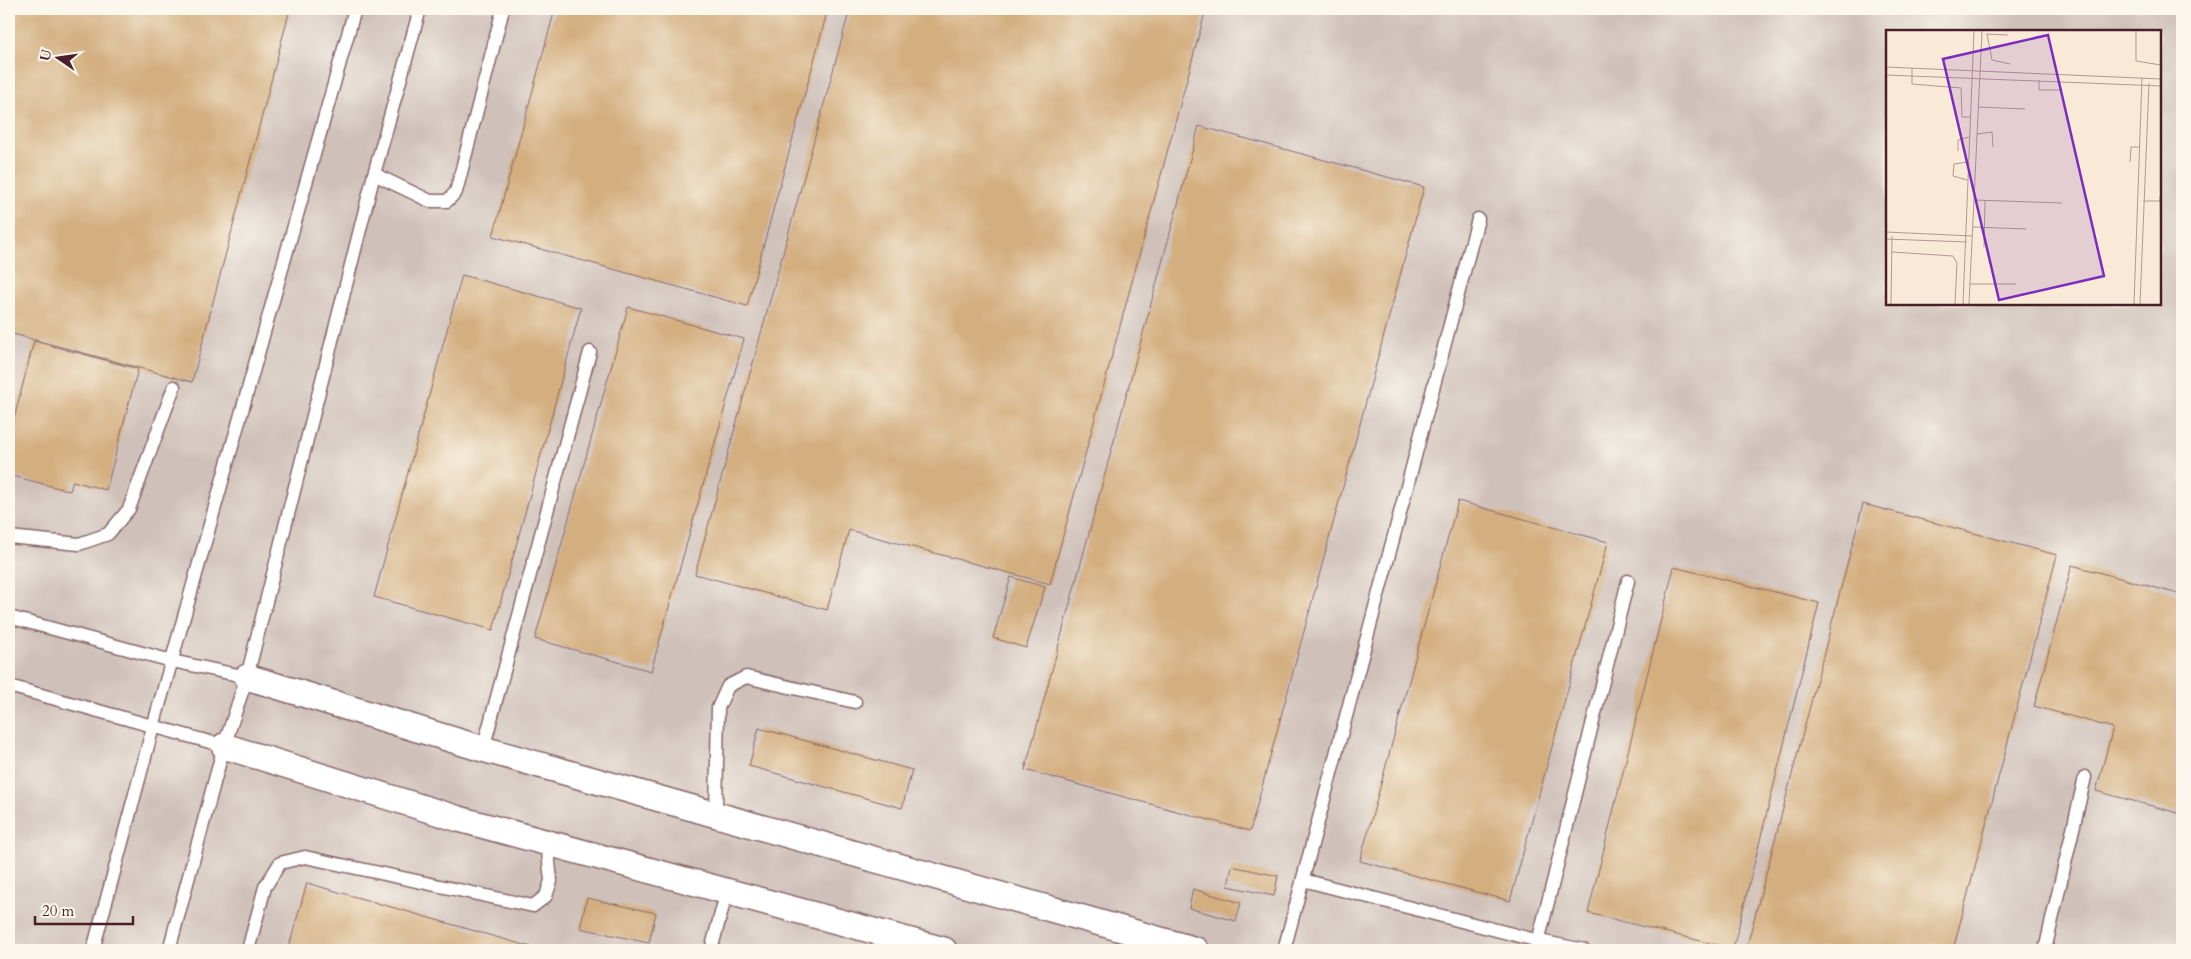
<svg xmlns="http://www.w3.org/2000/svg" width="2191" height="959" font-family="Cardo,serif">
<rect width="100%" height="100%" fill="#fbf7ec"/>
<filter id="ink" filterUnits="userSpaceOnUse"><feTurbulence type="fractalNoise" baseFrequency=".02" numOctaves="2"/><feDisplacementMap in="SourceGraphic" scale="10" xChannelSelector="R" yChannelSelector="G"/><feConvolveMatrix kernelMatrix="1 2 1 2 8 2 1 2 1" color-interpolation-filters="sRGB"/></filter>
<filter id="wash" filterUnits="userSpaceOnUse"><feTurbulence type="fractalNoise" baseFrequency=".0096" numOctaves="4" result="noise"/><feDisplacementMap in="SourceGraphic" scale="20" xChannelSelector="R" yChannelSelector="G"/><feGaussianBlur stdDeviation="1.12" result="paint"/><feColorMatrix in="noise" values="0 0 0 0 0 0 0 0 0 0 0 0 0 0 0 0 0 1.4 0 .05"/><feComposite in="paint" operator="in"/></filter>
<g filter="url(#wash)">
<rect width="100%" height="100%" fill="#f8ead6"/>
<path fill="#cfc1ba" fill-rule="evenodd" d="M 9,9 L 2182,9 L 2182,950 L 9,950 ZM 1887,31 L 2160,31 L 2160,304 L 1887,304 Z"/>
<g id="blocks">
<g fill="#d3ae7f">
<polygon points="9,9 290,9 192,382 9,333"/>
<polygon points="555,9 828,9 747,306 493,236"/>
<polygon points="850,9 1206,9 1050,584 849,530 827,610 695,574"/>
<polygon points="1199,126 1424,187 1250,831 1025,770"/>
<polygon points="462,275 581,308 493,630 374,597"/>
<polygon points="628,307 744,339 651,671 535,639"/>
<polygon points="34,341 138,369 106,490 73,481 70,491 9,475 9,438"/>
<polygon points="1458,501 1608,542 1510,901 1360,861"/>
<polygon points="1863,504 2057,555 1953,950 1746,950"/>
<polygon points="2072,565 2182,595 2182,814 2096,791 2113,728 2034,706"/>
<polygon points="1674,567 1819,603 1733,949 1588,913"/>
<polygon points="1011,577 1045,587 1026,648 993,638"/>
<polygon points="759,728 912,770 902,808 749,766"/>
<polygon points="1232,866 1278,876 1274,896 1228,886"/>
<polygon points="307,883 538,949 538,950 288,950"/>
<polygon points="1193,889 1241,903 1236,921 1189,908"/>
<polygon points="587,898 656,913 649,943 580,928"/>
</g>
</g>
</g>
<g filter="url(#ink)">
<use href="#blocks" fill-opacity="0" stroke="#876667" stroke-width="1"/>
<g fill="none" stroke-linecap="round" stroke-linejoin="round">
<g stroke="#876667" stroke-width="15">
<g id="lane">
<polyline points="374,174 430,201 447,201 456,192 503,9"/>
<polyline points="9,537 79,544 108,534 129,509 174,387"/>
<polyline points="9,617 172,661 247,677"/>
<polyline points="9,686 224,746"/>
<polyline points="483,749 590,352"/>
<polyline points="716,814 718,708 728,686 746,677 855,702"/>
<polyline points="1303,880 1539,941 1584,950"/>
<polyline points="93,950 153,727 355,9"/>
<polyline points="169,950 224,746 247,677 374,174 420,9"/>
<polyline points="248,950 265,887 280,863 305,857 533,906 546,896 551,881 547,843"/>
<polyline points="711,950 727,891"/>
<polyline points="1284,950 1478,219"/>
<polyline points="1536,950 1628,581"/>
<polyline points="2045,950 2085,777"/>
</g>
</g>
<g stroke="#876667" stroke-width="28">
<g id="street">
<polyline points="247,677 483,749 1196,950"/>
<polyline points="224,746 459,819 944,950"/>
</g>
</g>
<use href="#lane" stroke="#fff" stroke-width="12"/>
<use href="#street" stroke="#fff" stroke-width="25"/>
</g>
</g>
<g transform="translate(1886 30)">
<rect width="275" height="275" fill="#f8ead6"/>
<path fill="none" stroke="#b29992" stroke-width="1" d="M 250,1 L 250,31 L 275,35M 100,4 L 122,5M 101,4 L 106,30 L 124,34M 0,37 L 275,49M 26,38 L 26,54 L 75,58 L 76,87 L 84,87M 0,45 L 275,56M 153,50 L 153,60 L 174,60M 92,77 L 139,79M 91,104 L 106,102 L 107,117M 72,121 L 72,110 L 83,107M 244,132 L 245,117 L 254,117M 81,150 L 67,146 L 68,134 L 82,132M 274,166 L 275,207M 88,170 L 176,173M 257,171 L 274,171M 87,197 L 140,199M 0,202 L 86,206M 0,209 L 81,212M 98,217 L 99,170M 6,222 L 67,226 L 71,233 L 69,274M 84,254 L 130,254M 5,274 L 6,206M 77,274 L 88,1M 83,274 L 96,1M 248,274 L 256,48M 254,274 L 263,53"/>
<path fill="#7b2cbf" fill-opacity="0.15" stroke="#7b2cbf" stroke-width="2.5" d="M 162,5 L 218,246 L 113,270 L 57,29 Z"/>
<rect width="275" height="275" fill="none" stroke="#4a1f2b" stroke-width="2.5"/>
</g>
<rect width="2191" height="959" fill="none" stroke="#fbf7ec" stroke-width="30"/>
<g transform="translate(58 58) rotate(283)" stroke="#fbf7ec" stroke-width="4" paint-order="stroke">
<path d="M0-4L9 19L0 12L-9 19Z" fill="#4a1f2b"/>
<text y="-8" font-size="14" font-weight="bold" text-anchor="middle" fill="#4a1f2b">U</text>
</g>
<path d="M35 916v8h98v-8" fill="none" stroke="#4a1f2b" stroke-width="2.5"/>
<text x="42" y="916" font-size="15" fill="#4a1f2b" stroke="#fbf7ec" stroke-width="4" paint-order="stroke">20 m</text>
</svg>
